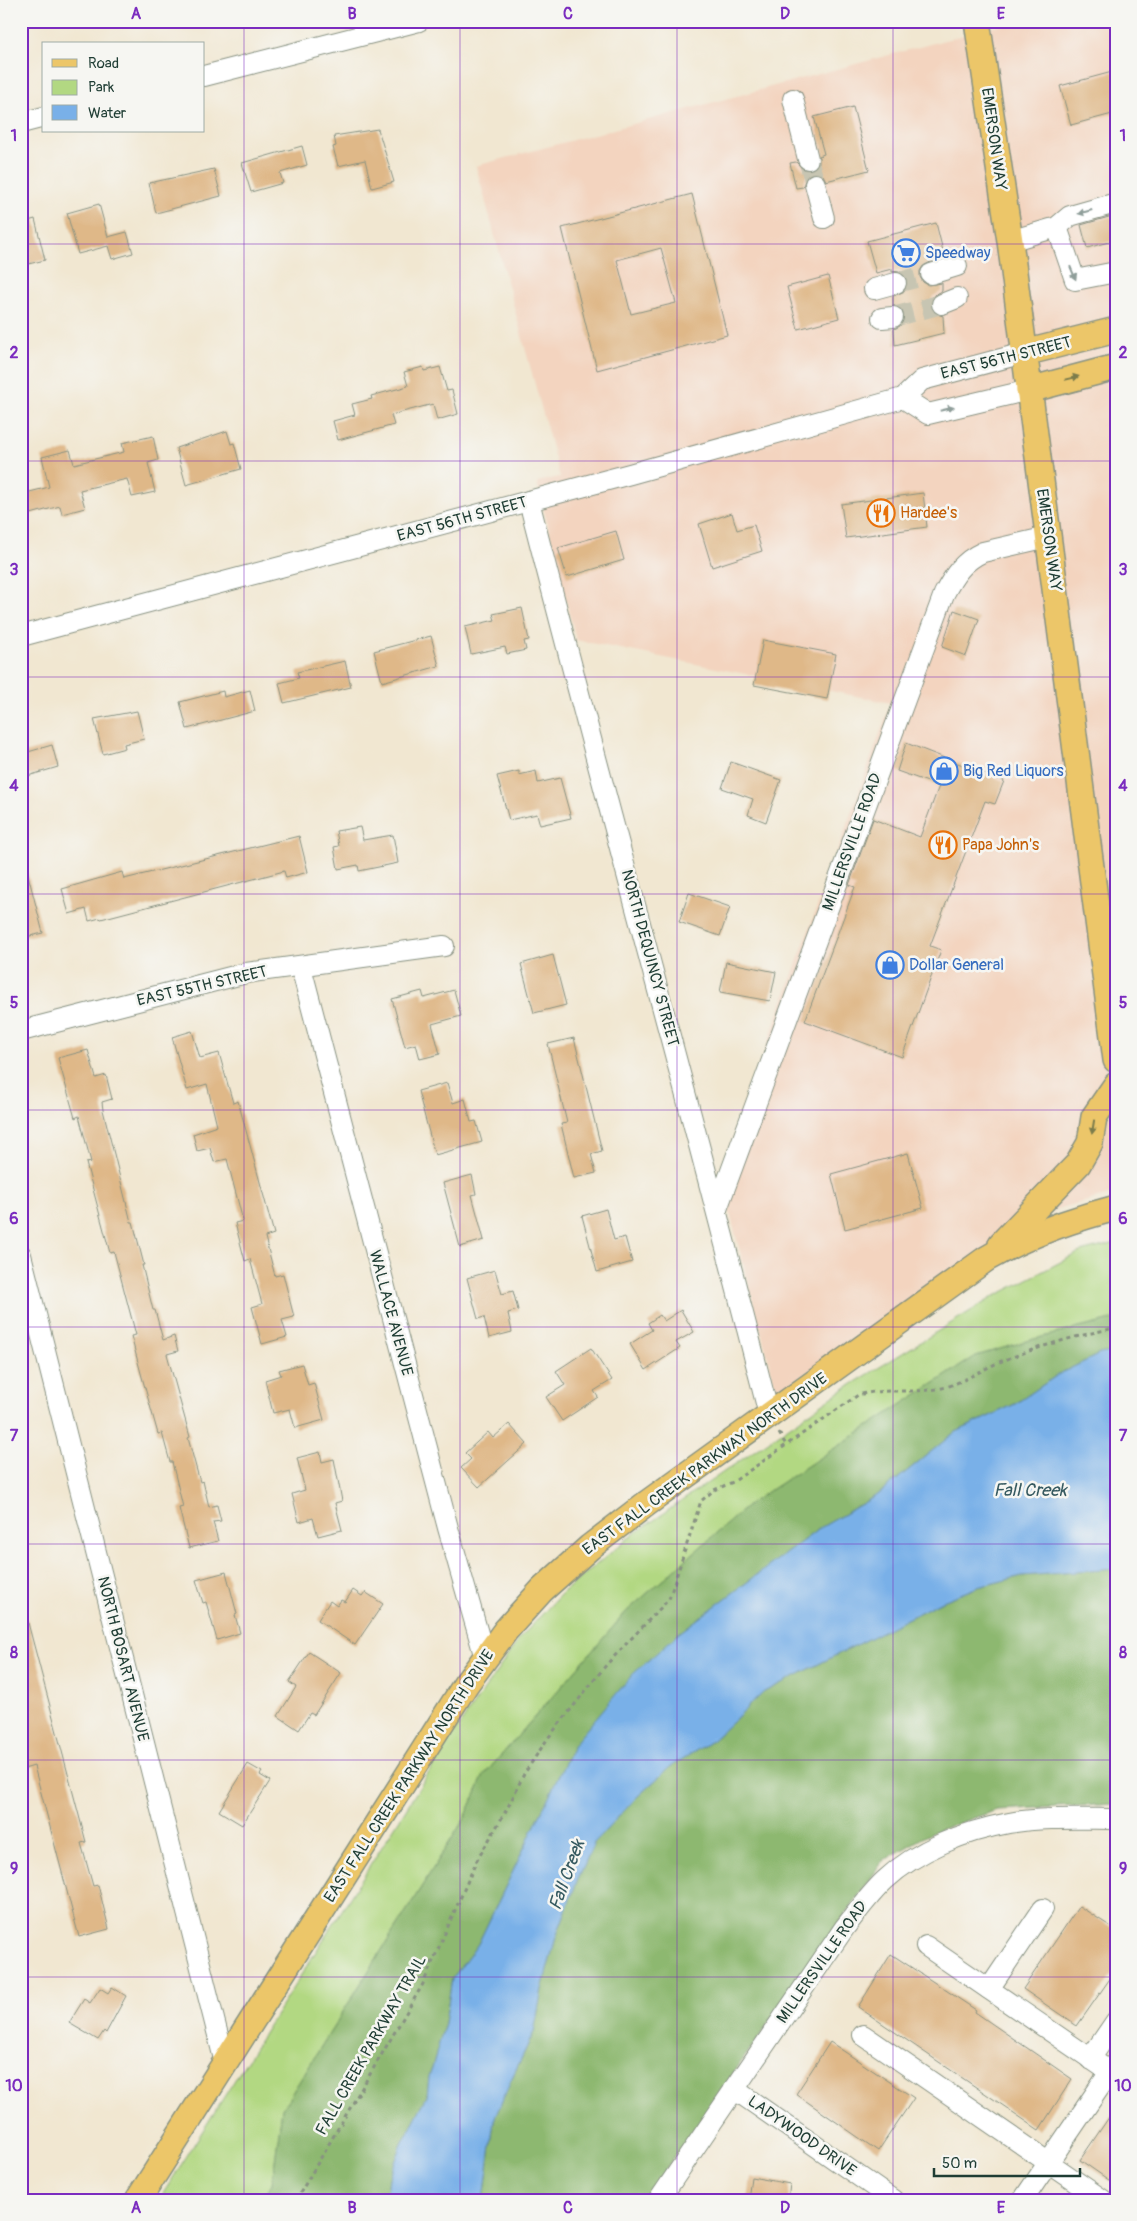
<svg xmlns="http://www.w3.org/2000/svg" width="1137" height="2221" font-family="Pangolin,sans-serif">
<rect width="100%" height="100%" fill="#f6f6f2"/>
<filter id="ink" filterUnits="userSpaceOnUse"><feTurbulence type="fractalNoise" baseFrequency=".02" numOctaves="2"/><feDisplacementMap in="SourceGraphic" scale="10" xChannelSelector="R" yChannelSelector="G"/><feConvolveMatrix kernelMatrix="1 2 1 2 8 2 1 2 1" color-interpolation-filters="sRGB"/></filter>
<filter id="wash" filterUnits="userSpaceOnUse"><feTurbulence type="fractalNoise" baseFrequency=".0096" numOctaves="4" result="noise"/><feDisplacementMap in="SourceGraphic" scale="20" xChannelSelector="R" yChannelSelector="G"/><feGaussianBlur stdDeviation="1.12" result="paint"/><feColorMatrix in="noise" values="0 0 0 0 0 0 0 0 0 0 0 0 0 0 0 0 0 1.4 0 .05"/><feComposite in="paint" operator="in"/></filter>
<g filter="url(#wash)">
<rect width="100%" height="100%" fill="#f1e7d1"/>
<polygon fill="#f3d4bf" points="1016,21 1116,21 1116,1193 1057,1209 777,1392 720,1175 891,703 576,640 537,482 560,477 476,166"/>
<polygon fill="#b2d882" stroke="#688a5b" points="1116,1243 1116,1319 1034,1339 976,1356 752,1502 627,1611 484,1775 466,1816 282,2109 272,2184 262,2200 159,2200 450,1739 520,1638 562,1593 631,1536 841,1391 995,1296 1080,1252"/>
<g fill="#8db870" stroke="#567a52">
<polygon points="1116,1319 1116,1351 1100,1354 1059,1374 1015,1404 954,1433 879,1494 820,1528 679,1633 574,1744 478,1944 452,1979 445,2023 429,2078 427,2096 402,2144 389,2178 386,2200 262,2200 272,2183 282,2109 466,1816 484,1775 627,1611 752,1502 976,1356 1034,1339"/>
<polygon points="1116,1569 1116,1804 997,1810 931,1833 883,1861 644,2200 484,2200 494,2120 510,2082 534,2032 542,1989 556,1937 577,1881 594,1843 637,1797 670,1767 713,1740 764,1692 938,1603 978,1587 1022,1576"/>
</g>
<polygon fill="#79b0e8" stroke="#4c768e" points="1116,1351 1116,1569 1022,1576 978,1587 938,1603 764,1692 713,1740 670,1767 637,1797 594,1843 577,1881 556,1937 542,1989 534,2032 510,2082 494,2120 484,2200 386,2200 389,2178 402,2144 427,2096 429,2078 445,2023 452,1979 478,1944 574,1744 633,1674 679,1633 820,1528 879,1494 954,1433 1015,1404 1059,1374 1100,1354"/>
<g id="blocks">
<g fill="#dfb888" fill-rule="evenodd">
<polygon points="1116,71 1116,113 1071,125 1060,86"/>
<polygon points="853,107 869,170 826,181 823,175 812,172 806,176 803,187 796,188 790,163 796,162 804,170 811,170 819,163 819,156 824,154 814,117"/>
<polygon points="378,129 394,182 372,188 365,160 338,166 333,147 336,146 334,136"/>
<polygon points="302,146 307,165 280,173 283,183 251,192 242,163"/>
<polygon points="214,169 221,196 156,213 149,183"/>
<path d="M 692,194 L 727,335 L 597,370 L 562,228 ZM 661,248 L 676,303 L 631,314 L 617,260 Z"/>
<polygon points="99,204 108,237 127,232 133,253 112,259 108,246 78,254 67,213"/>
<polygon points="1116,215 1116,240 1087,248 1081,225"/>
<polygon points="35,219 45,260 24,265 21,252 21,223"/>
<polygon points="936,223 944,255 923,266 920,271 920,277 923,282 928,285 942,283 942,291 933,296 930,303 934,313 943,316 944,333 895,345 894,329 900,326 905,316 902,310 893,305 893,296 905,291 908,280 904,274 899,271 892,272 892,269 876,273 867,241"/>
<polygon points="828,276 839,318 798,329 787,287"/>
<polygon points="423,367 424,371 440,367 447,391 452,390 458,414 437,420 433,404 391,415 394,425 338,440 333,421 355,415 352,404 372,399 371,396 408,386 404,372"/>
<polygon points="227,431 231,444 234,443 241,469 186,485 176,448"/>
<polygon points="153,436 158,460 148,463 155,492 132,497 127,479 80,490 85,508 62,514 60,506 27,515 22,494 49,487 42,457 70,450 74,464 124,452 122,443"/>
<polygon points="923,493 927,527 846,538 841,504"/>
<polygon points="732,513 737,530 754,525 762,551 712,567 699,524"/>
<polygon points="616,531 624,560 567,577 558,548"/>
<polygon points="522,608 529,640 524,641 526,650 507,654 505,647 471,654 465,627 495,620 493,614"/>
<polygon points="954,610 979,619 966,656 942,647"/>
<polygon points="431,636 439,666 382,682 374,651"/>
<polygon points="763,640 836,654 827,699 754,685"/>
<polygon points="345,661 351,687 284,703 279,683 299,678 297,672"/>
<polygon points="250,690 255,711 187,729 180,702 223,691 224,697"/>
<polygon points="137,711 144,739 124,744 125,748 103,754 94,719"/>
<polygon points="906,743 1004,781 995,804 985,801 930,946 941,950 902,1057 805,1021 855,887 849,885 873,819 920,837 939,786 897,771"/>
<polygon points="52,745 58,767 21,778 21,754"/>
<polygon points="731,762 781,780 766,822 748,815 753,799 722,788"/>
<polygon points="519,771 519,775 536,771 538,783 560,778 571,818 540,825 537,814 509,820 497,776"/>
<polygon points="360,827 363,840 393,835 398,863 359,871 358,865 338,869 334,847 339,846 336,831"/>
<polygon points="299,836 308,872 286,878 284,871 101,919 100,918 89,921 86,909 69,914 62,889 122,872 124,879"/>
<polygon points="27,871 43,933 21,938 21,872"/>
<polygon points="689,893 730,907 720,936 679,922"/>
<polygon points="553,955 566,1005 534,1013 521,964"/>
<polygon points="726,962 776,972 770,1001 720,992"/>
<polygon points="454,990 461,1016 432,1024 440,1054 420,1059 416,1044 405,1047 392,999 422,991 424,998"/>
<polygon points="192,1031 200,1058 219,1053 233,1103 238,1101 274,1234 265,1237 275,1276 283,1274 294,1317 282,1320 287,1337 262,1344 252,1307 262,1304 250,1259 245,1261 235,1223 243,1221 227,1159 214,1162 210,1148 197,1151 193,1134 217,1126 207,1084 187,1090 172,1037"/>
<polygon points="574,1038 602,1151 591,1154 596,1173 574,1178 561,1124 567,1123 548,1044"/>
<polygon points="88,1050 96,1078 106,1075 112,1099 102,1102 103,1110 131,1222 133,1222 144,1265 142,1265 153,1310 155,1310 163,1340 174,1336 178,1351 167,1354 190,1437 188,1438 200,1482 203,1481 209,1507 217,1505 221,1521 213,1522 218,1541 189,1548 179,1508 183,1507 172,1462 170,1462 162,1433 158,1434 142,1377 131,1336 136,1335 114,1252 110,1253 86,1163 91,1162 79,1116 75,1118 58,1058"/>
<polygon points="447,1083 453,1103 465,1099 471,1122 476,1121 482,1142 435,1155 418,1091"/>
<polygon points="908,1153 923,1208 845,1229 831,1174"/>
<polygon points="472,1175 476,1194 472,1195 484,1240 460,1247 443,1183"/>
<polygon points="606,1209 614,1240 625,1237 632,1262 597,1272 582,1216"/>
<polygon points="495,1270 502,1294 513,1291 518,1310 508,1313 512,1332 489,1338 484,1317 478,1319 467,1278"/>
<polygon points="681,1310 694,1332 676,1342 680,1348 646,1370 630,1344 652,1330 648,1323 660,1315 664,1321"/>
<polygon points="591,1348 612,1380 594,1391 598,1397 562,1421 546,1397 565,1385 556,1371"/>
<polygon points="302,1364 308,1385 314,1383 324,1420 295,1428 290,1409 273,1413 265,1380 281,1375 279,1370"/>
<polygon points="509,1424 527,1444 479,1487 461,1468 471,1459 465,1453 488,1432 493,1438"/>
<polygon points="320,1452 322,1462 334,1459 342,1501 335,1503 342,1530 318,1536 313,1518 299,1522 292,1494 305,1490 297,1458"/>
<polygon points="226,1572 237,1614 235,1615 240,1633 217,1640 206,1602 203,1603 196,1580"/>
<polygon points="353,1590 362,1596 365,1592 383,1604 355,1645 318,1620 330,1601 337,1606 341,1600 345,1602"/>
<polygon points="27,1619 86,1842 81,1843 93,1886 98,1885 109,1929 79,1937 34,1766 24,1769 21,1758 21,1620"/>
<polygon points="309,1652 341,1673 314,1715 310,1713 299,1730 278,1716 296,1687 289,1682"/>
<polygon points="248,1764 262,1772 260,1775 270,1781 242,1825 219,1811"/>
<polygon points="1079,1906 1116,1930 1116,1970 1077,2026 1023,1989"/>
<polygon points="891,1954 976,2010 975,2012 1072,2079 1039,2130 858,2007"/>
<polygon points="112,1987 126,1996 106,2033 104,2031 98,2040 69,2023 84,1999 90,2003 100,1988 108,1993"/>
<polygon points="830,2042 914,2098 878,2151 796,2094"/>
<polygon points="1116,2107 1116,2185 1080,2160"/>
<polygon points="751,2177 790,2184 788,2200 748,2200"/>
</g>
</g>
</g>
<g filter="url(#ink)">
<use href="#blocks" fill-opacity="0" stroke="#889282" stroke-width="1"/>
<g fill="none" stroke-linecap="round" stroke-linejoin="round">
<g stroke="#c7c5b2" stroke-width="20" stroke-dasharray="20 10" stroke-linecap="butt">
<polyline points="808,159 815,184"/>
<polyline points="896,283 931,274"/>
<polyline points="893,317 942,304"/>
</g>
<g stroke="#889282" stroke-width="22">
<g id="minor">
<polyline points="204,76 419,21"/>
<polyline points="793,99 808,159"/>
<polyline points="21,123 44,117"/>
<polyline points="815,184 824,218"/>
<polyline points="1057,227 1075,280 1116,272"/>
<polyline points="1010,241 1057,227 1070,216 1116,203"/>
<polyline points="931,274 957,266"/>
<polyline points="874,289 896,283"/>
<polyline points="942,304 957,298"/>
<polyline points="882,318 893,317"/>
<polyline points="903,398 928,414 1029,390"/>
<path d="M 529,501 C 607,807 692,1110 769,1415"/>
<polyline points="21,636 630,474 903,398 922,380 1024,353"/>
<polyline points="301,967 448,1528 485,1658"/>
<polyline points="21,1031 246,973 444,946"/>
<path d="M 717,1209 L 944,594 C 954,575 963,561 983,552 L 1048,537"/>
<polyline points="21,1255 225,2063"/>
<polyline points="926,1946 1116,2076"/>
<polyline points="989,1989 1043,1909"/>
<polyline points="863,2035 1103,2200"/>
<polyline points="1090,2059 1116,2021"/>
<polyline points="734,2089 893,2200"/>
<path d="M 659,2200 L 845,1927 C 858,1911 870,1894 885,1880 C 917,1850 965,1831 1009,1823 C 1043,1817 1081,1819 1116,1819"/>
<polyline points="1023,2200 1110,2072"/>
</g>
</g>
<g stroke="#889282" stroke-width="28">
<g id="major">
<polyline points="977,21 1010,241 1116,1060"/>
<polyline points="1024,353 1116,330"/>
<polyline points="1029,390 1116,367"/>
<polyline points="1001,1244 1078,1164 1090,1143 1094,1117 1116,1085"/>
<path d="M 138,2200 L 466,1684 L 506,1630 L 542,1590 L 590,1547 L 646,1504 L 986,1259 C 1027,1235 1069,1220 1116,1208"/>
</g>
</g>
<g stroke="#889282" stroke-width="3" stroke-dasharray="4 4" stroke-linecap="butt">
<polyline points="779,1433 786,1445"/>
<path d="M 296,2200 L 423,1984 L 476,1862 L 507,1809 L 524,1774 L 548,1738 L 607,1664 L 669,1599 L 701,1501 L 714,1490 L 733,1482 L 858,1395 C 887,1387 917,1395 946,1387 C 965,1381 983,1369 1002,1361 C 1038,1347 1077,1335 1116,1328"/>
</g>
<use href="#minor" stroke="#fff" stroke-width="20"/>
<use href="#major" stroke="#ecc669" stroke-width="25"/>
</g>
<defs><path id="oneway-solid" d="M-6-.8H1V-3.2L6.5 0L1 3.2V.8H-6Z" transform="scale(1.25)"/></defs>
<g fill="#8f9e9a">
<use href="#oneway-solid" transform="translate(1085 212) rotate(165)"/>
<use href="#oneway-solid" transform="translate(1073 273) rotate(67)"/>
<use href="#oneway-solid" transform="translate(947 409) rotate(-13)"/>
</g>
<g fill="#7b7b4c">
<use href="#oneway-solid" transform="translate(1072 378) rotate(-14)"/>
<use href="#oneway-solid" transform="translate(1093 1127) rotate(99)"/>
</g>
</g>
<path fill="none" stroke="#7b2cbf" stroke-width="1" stroke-opacity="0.55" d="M 244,21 L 244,2200M 460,21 L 460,2200M 677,21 L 677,2200M 893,21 L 893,2200M 21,244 L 1116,244M 21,461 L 1116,461M 21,677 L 1116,677M 21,894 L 1116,894M 21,1110 L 1116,1110M 21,1327 L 1116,1327M 21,1544 L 1116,1544M 21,1760 L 1116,1760M 21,1977 L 1116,1977"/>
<defs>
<g id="supermarket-ring" transform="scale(1.4375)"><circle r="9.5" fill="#f6f6f2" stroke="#3f7fe0" stroke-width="1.5"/><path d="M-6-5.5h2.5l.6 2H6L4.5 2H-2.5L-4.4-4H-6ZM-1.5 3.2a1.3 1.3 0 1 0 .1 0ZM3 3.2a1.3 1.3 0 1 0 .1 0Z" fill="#3f7fe0"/></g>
<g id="restaurant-ring" transform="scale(1.4375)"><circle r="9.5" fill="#f6f6f2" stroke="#e8710a" stroke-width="1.5"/><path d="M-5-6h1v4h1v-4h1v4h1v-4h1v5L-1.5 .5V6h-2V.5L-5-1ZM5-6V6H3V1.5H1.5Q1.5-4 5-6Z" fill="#e8710a"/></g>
<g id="shop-ring" transform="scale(1.4375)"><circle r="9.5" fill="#f6f6f2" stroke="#3f7fe0" stroke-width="1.5"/><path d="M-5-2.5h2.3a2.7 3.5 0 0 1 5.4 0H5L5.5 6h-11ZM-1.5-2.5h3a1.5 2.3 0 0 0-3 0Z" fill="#3f7fe0"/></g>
</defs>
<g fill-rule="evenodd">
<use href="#supermarket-ring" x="906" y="253"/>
<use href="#restaurant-ring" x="881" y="513"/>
<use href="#shop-ring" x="944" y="771"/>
<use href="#restaurant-ring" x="943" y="845"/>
<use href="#shop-ring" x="890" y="965"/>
</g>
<g text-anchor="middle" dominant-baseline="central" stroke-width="5" stroke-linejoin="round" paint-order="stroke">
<g font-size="16" fill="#1f3d34" stroke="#f6f6f2">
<text transform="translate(994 139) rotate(82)">EMERSON WAY</text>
<text transform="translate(1006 358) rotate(-14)">EAST 56TH STREET</text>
<text transform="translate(462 519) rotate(-15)">EAST 56TH STREET</text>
<text transform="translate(1049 540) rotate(82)">EMERSON WAY</text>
<text transform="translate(852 842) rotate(-70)">MILLERSVILLE ROAD</text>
<text transform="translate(650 958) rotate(75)">NORTH DEQUINCY STREET</text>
<text transform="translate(202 986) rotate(-13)">EAST 55TH STREET</text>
<text transform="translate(391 1313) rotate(75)">WALLACE AVENUE</text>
<text transform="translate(705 1464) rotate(-36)">EAST FALL CREEK PARKWAY NORTH DRIVE</text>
<text transform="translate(123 1659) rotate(76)">NORTH BOSART AVENUE</text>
<text transform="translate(409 1776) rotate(-57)">EAST FALL CREEK PARKWAY NORTH DRIVE</text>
<text transform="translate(822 1962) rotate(-55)">MILLERSVILLE ROAD</text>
<text transform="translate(371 2045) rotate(-60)">FALL CREEK PARKWAY TRAIL</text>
<text transform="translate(802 2136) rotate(35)">LADYWOOD DRIVE</text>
</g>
<g font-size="16" fill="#366cbe" stroke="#f6f6f2" text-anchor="start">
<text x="925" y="253">Speedway</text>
<text x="963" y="771">Big Red Liquors</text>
<text x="909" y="965">Dollar General</text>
</g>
<g font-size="16" fill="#c56008" stroke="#f6f6f2" text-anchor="start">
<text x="900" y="513">Hardee's</text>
<text x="962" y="845">Papa John's</text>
</g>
<g font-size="18" font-style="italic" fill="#365a61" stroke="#f6f6f2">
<text x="1030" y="1490">Fall Creek</text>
<text transform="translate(567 1875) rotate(-70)">Fall Creek</text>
</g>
</g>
<rect width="1137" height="2221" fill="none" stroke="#f6f6f2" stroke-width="55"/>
<rect x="42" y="42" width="162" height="90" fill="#f6f6f2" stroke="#a0aca6"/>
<rect x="52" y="59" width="25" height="8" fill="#ecc669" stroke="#a0aca6"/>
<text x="88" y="68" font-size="15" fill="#1f3d34">Road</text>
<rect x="52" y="80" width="25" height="15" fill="#b2d882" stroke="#a0aca6"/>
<text x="88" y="92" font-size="15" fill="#1f3d34">Park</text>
<rect x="52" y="105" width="25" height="15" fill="#79b0e8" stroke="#a0aca6"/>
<text x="88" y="118" font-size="15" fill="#1f3d34">Water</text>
<path d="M934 2168v8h146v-8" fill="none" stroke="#1f3d34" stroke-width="2.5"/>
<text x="942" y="2168" font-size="15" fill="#1f3d34" stroke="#f6f6f2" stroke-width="4" paint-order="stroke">50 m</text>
<rect x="28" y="28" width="1082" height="2166" fill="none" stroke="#7b2cbf" stroke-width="2"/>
<g font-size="16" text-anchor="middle" font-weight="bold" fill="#7b2cbf">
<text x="136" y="19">A</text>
<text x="352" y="19">B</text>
<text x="568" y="19">C</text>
<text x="785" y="19">D</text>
<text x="1001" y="19">E</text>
<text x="14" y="141">1</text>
<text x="1123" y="141">1</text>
<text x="14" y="358">2</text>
<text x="1123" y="358">2</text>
<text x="14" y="575">3</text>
<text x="1123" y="575">3</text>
<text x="14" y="791">4</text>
<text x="1123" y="791">4</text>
<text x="14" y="1008">5</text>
<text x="1123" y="1008">5</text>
<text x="14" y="1224">6</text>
<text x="1123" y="1224">6</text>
<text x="14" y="1441">7</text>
<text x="1123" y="1441">7</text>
<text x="14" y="1658">8</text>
<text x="1123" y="1658">8</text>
<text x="14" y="1874">9</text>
<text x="1123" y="1874">9</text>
<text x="14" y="2091">10</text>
<text x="1123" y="2091">10</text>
<text x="136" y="2213">A</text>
<text x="352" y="2213">B</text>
<text x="568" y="2213">C</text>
<text x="785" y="2213">D</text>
<text x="1001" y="2213">E</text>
</g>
</svg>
